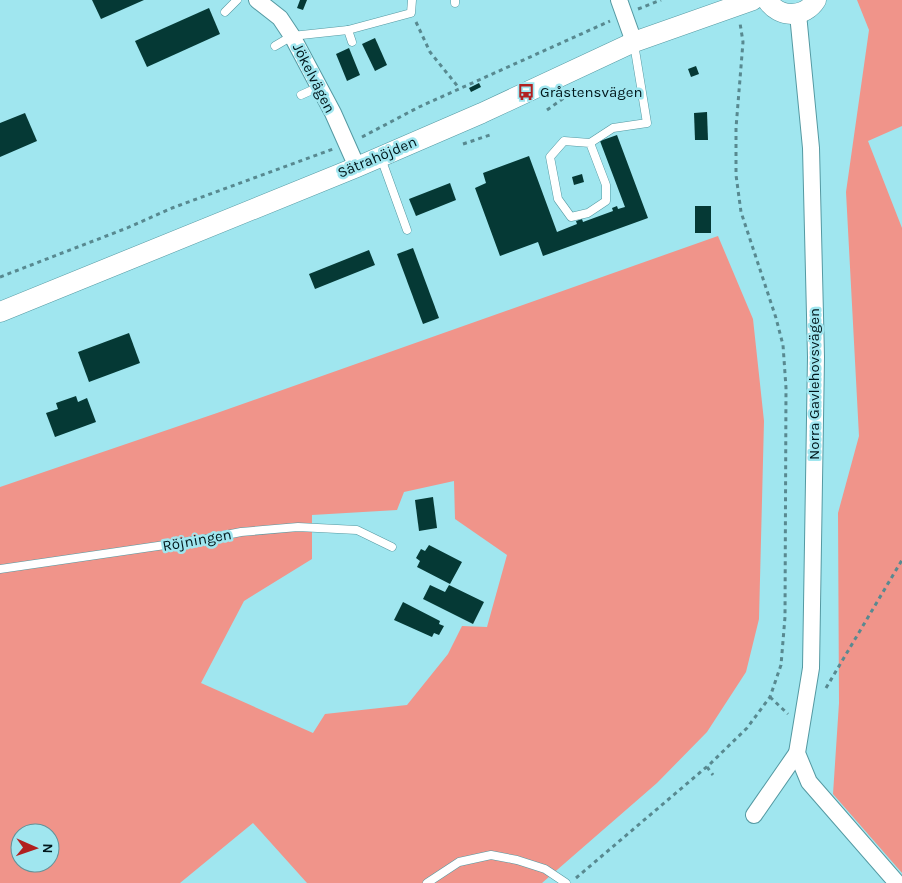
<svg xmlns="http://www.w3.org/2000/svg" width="902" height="883" font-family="Karla,sans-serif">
<rect width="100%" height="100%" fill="#a0e6ef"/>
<g fill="#f0948a" fill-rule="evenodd">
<polygon points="857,0 902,0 902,126 868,141 902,228 902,873 833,794 839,703 838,513 859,436 846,192 869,30"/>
<path d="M 718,236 L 753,319 L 764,421 L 759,619 L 746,672 L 707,732 L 657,783 L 542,883 L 307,883 L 253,823 L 180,883 L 0,883 L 0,487 L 217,413 ZM 454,481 L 455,519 L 507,555 L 487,627 L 462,626 L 448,654 L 407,705 L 325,714 L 313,733 L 201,683 L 244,601 L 312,559 L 312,515 L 397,510 L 404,492 ZM 20,833 L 50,833 L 50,863 L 20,863 Z"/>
</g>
<g fill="#053935">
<polygon points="92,0 144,0 101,19"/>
<polygon points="300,0 307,0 303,10 297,8"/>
<polygon points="209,8 220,34 147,67 135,41"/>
<polygon points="375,38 387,65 375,71 362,44"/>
<polygon points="349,48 360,75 347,81 336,54"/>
<polygon points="696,66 699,74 691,77 688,69"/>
<polygon points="479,83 481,87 471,92 469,88"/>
<polygon points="707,112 708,140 695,140 694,113"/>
<polygon points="25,113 37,141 0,157 0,123"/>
<polygon points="617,135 648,218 543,256 538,242 500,256 475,188 486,183 483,173 529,156 557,232 577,224 576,221 582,219 583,222 613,211 612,208 617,206 618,209 625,207 600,141"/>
<polygon points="582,174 584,182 574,185 572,177"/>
<polygon points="450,183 456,200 416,216 409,199"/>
<rect x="695" y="206" width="16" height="27"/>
<polygon points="413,248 439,318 423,324 397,254"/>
<polygon points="369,250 375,265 315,289 309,274"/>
<polygon points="129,333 140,363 89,382 78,352"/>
<polygon points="76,396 78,402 87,398 96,422 55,437 46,413 58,409 56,403"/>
<polygon points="433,497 437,528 419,531 415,500"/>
<polygon points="429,545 462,562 450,584 417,567 420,561 416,558 421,549 425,551"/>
<polygon points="430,585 445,592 449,585 484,602 473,624 423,599"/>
<polygon points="403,602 440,621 439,624 444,626 439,635 434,633 432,637 394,620"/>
</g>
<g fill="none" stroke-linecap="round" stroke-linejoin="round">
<g stroke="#5499a2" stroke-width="9">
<g id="service">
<polyline points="455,3 455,0"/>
<polyline points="225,12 237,0"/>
<polyline points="348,30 352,42"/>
<polyline points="275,46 292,36 348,30 411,13 412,0"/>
<polyline points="301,95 319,87"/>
<polyline points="590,143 564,141 550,157 558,199 571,217 588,213 606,201 606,185 590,143 613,128 647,123 634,44"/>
<polyline points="381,158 407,230"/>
<polyline points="0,569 206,539 241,532 298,527 357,530 392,547"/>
<polyline points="427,883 459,862 491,855 517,860 545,869 566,883"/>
</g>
</g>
<g stroke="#5499a2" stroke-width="18">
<g id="minor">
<polyline points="257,0 280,18 292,36 333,113 357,167"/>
<polyline points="619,0 634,42"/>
<polyline points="798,14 811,148 816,357 811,668 797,753 809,782 897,883"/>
<polyline points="754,815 797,753"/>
</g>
</g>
<g stroke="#5499a2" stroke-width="21">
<g id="tertiary">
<path d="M 767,0 C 779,19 805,18 816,0"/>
<polyline points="0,312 357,167 482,113 634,42 753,0"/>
</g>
</g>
<g stroke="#588990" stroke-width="3" stroke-dasharray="4 4" stroke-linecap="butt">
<polyline points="638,9 661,0"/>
<polyline points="416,22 430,52 459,88"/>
<polyline points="547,110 568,95"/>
<polyline points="362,137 419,107 610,21"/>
<polyline points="463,144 490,135"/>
<polyline points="0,277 127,228 172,208 333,149"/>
<polyline points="826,688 902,560"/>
<polyline points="770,697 788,714"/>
<polyline points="707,767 713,775"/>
<polyline points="576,878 710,764 747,728 770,697 781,665 785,617 786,388 783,345 776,318 741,212 736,175 736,128 743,42 740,23"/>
</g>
<use href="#service" stroke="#fff" stroke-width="8"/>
<use href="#minor" stroke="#fff" stroke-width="16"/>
<use href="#tertiary" stroke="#fff" stroke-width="20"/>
</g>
<defs>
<g id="bus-bare" transform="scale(1.35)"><path d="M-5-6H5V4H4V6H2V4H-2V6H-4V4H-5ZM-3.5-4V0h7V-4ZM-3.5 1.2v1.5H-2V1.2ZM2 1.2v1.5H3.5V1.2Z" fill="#b12020" stroke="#a0e6ef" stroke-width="2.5" paint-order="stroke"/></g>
</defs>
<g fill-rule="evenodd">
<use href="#bus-bare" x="526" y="92"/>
</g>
<g text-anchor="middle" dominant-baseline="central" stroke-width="5" stroke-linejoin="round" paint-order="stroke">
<g font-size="15" fill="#00171b" stroke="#a0e6ef">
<text transform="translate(314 78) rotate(63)">Jökelvägen</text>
<text transform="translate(377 157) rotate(-23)">Sätrahöjden</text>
<text transform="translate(814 384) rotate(-90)">Norra Gavlehovsvägen</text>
<text transform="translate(197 540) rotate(-10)">Röjningen</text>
</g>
<g font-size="15" fill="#00171b" stroke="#a0e6ef" text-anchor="start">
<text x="540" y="92">Gråstensvägen</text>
</g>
</g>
<g transform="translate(35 848) rotate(92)"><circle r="24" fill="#a0e6ef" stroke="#60939a"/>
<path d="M0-4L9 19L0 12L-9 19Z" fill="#b12020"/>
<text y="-8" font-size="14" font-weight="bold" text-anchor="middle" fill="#00171b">N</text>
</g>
</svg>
